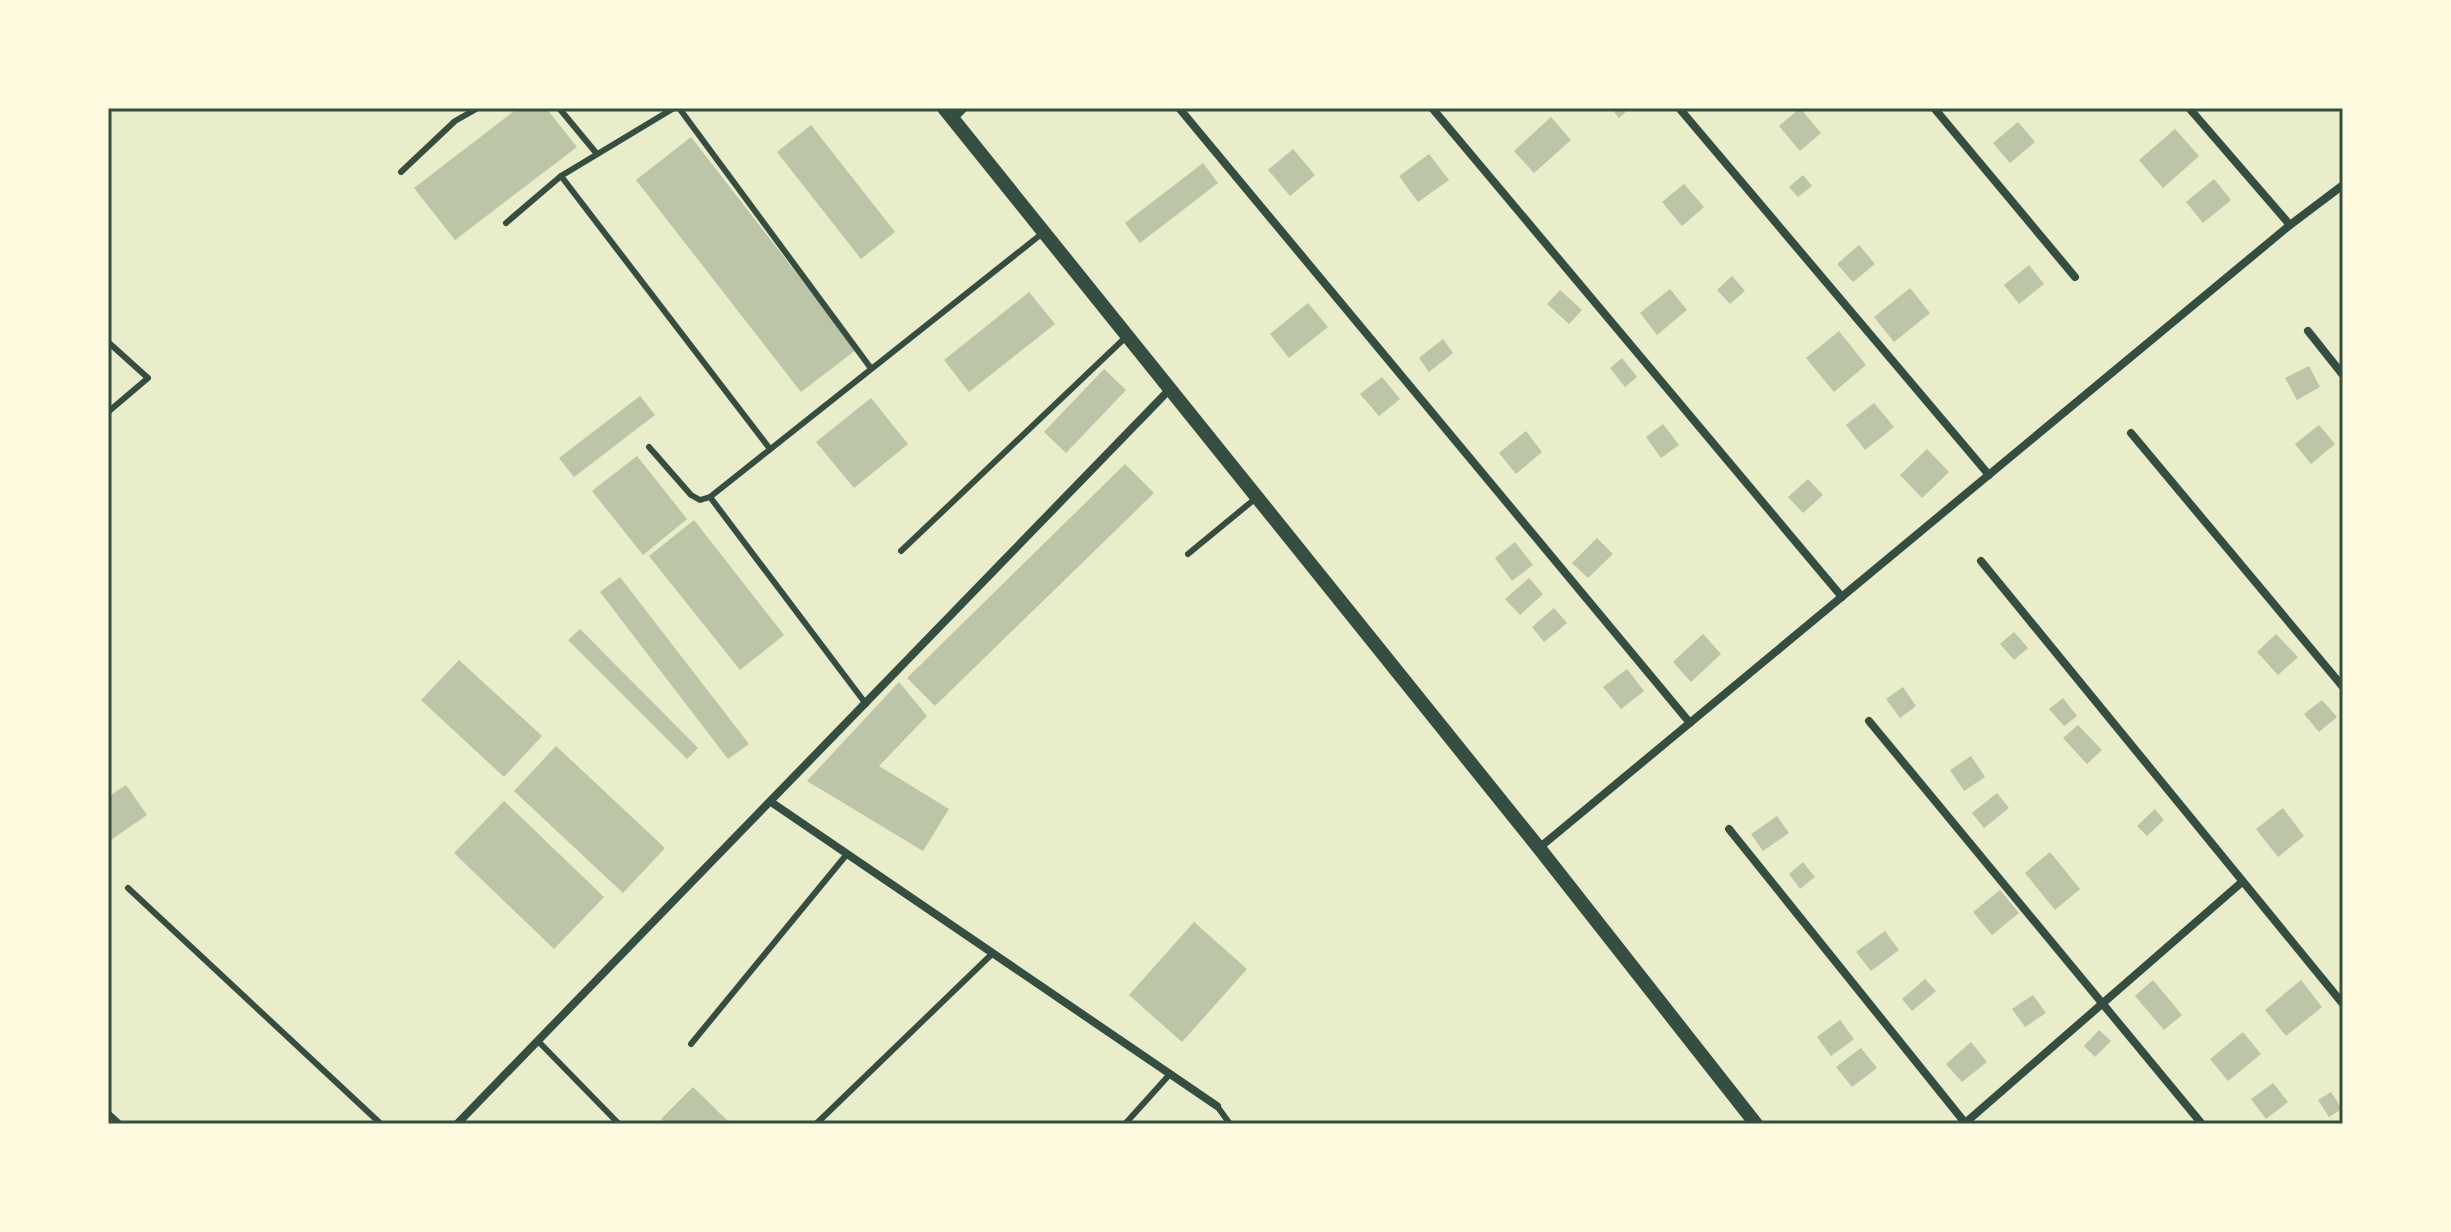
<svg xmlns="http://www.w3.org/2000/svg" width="2451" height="1232" font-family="'Fira Sans Condensed',sans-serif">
<rect width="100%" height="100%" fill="#e9edc9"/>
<g fill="#bcc5a7">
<polygon points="518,108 546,108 577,147 455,240 414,188"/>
<polygon points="1611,108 1630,108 1619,118"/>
<polygon points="1800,108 1821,133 1800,151 1779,126"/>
<polygon points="1551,117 1571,140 1534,173 1514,151"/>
<polygon points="2018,122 2035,142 2010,163 1993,143"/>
<polygon points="811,125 895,232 861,259 777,152"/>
<polygon points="2175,129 2199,156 2163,188 2139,160"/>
<polygon points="691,137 856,350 801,392 636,180"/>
<polygon points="1293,149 1315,175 1290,196 1268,170"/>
<polygon points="1429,154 1449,180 1418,202 1399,176"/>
<polygon points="1203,163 1218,183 1140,243 1125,223"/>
<polygon points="1803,175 1812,186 1798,197 1789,187"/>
<polygon points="2214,179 2231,200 2203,223 2186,202"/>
<polygon points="1684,184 1704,207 1682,226 1662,202"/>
<polygon points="1859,245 1875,264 1853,282 1837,264"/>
<polygon points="2029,265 2044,284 2019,304 2004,285"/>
<polygon points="1732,276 1745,291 1730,304 1717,290"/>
<polygon points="1910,288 1930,313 1894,342 1874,317"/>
<polygon points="1670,289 1687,310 1657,335 1640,313"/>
<polygon points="1560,290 1582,310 1569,324 1547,304"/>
<polygon points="1029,292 1055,324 969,392 944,360"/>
<polygon points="1308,303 1328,327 1289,358 1270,334"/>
<polygon points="1839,331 1866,365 1834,392 1806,358"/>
<polygon points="1443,339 1453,353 1429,372 1419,358"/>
<polygon points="1622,358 1637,377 1625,387 1610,368"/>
<polygon points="2309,366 2320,387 2297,400 2285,378"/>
<polygon points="1104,369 1126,390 1066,453 1044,432"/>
<polygon points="1382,377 1400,399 1379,416 1360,394"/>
<polygon points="640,396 655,415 574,477 559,458"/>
<polygon points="871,398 908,444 854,488 816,442"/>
<polygon points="1874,403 1894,427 1865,450 1846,425"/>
<polygon points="1663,424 1679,445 1661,458 1646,437"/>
<polygon points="2319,425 2335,444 2311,464 2295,444"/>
<polygon points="1526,431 1542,452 1516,474 1499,453"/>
<polygon points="1927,449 1949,472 1922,498 1900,475"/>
<polygon points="637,456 687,519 643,555 592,491"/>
<polygon points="1125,464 1154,493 935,706 907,678"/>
<polygon points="1808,479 1823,495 1803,513 1788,497"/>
<polygon points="694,520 784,635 740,670 649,556"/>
<polygon points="1597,538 1613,554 1588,578 1572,563"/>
<polygon points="1515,542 1533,565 1512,581 1495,558"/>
<polygon points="620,577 749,744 728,759 600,592"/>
<polygon points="1529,578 1543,594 1520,615 1505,599"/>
<polygon points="1554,608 1567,623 1544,642 1532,627"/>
<polygon points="580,629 698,748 687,759 568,640"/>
<polygon points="2014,632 2028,648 2014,660 2000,644"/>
<polygon points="1703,634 1721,654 1691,682 1673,662"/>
<polygon points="2276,634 2298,657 2278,675 2257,652"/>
<polygon points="459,660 542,736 504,777 421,700"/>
<polygon points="1627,669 1644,691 1621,709 1603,687"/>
<polygon points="899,682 927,716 879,766 949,809 923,851 807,781"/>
<polygon points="1903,687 1916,706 1900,718 1886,699"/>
<polygon points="2063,698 2077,716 2064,726 2049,709"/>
<polygon points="2322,700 2337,717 2319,732 2304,714"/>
<polygon points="2078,725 2102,750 2087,764 2063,738"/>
<polygon points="556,746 665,848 623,893 514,791"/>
<polygon points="1971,756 1985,777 1964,791 1950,770"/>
<polygon points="126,785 147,815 108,842 108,797"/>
<polygon points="1997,793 2009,808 1984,828 1972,813"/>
<polygon points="504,801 604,897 554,949 454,853"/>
<polygon points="2283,808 2304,836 2278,857 2256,829"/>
<polygon points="2155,809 2164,820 2147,836 2137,826"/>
<polygon points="1777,816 1789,833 1763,851 1751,834"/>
<polygon points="2050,852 2080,889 2055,910 2025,873"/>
<polygon points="1803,862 1815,877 1800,889 1789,874"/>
<polygon points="2000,890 2019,913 1992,935 1973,912"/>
<polygon points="1194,922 1247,969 1182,1042 1129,995"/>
<polygon points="1885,931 1899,950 1871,971 1856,952"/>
<polygon points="1925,979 1936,991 1912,1011 1902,999"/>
<polygon points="2153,980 2182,1015 2164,1030 2135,996"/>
<polygon points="2301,980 2322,1007 2286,1036 2265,1010"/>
<polygon points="2033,995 2046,1013 2025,1027 2012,1009"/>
<polygon points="1840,1020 1854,1039 1831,1056 1817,1037"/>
<polygon points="2099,1030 2111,1041 2095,1057 2084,1046"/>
<polygon points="2243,1032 2261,1054 2228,1081 2210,1059"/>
<polygon points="1971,1042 1987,1062 1962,1082 1946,1064"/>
<polygon points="1861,1048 1877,1068 1852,1087 1836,1067"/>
<polygon points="2273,1083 2288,1102 2266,1119 2251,1099"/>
<polygon points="693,1087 731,1124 666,1124 661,1119"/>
<polygon points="2331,1092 2342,1109 2329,1117 2318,1100"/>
</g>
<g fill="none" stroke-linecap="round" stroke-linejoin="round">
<g stroke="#344e41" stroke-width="6">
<polyline points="559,108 597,154"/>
<polyline points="674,108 561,176 770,449"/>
<polyline points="679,108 870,367"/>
<polyline points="401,172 455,121 478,108"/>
<polyline points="506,223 561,176"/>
<polyline points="108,342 148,378 108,412"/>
<polyline points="649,447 691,495 700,500 710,497"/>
<polyline points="901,551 1127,336"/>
<polyline points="1188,554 1256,498"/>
<polyline points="866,704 710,497 1044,232"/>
<polyline points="128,888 381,1124"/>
<polyline points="538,1041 619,1124"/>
<polyline points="691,1044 847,854"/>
<polyline points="1217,1106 1230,1124"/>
<polyline points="108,1113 120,1124"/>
<polyline points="816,1124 993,953"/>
<polyline points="1125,1124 1170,1074"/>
</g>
<g stroke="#344e41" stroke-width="8">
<polyline points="1179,108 1690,723"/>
<polyline points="1432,108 1842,597"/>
<polyline points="1679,108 1989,475"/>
<polyline points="1934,108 2075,277"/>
<polyline points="2189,108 2290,225"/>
<polyline points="953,119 964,108"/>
<polyline points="2308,331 2343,375"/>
<polyline points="2131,433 2343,687"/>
<polyline points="1981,561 2343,1004"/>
<polyline points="1869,721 2202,1124"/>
<polyline points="771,802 1217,1106"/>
<polyline points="1729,829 1966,1124"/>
<polyline points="1539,848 2290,225 2343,185"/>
<polyline points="457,1124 1170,389"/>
<polyline points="1964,1124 2242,882"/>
</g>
<polyline stroke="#344e41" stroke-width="14" points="944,108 1539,848 1756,1124"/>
</g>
<rect width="2451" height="1232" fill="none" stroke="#fefae0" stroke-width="220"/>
<rect x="110" y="110" width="2231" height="1012" fill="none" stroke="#344e41" stroke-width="3"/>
</svg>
